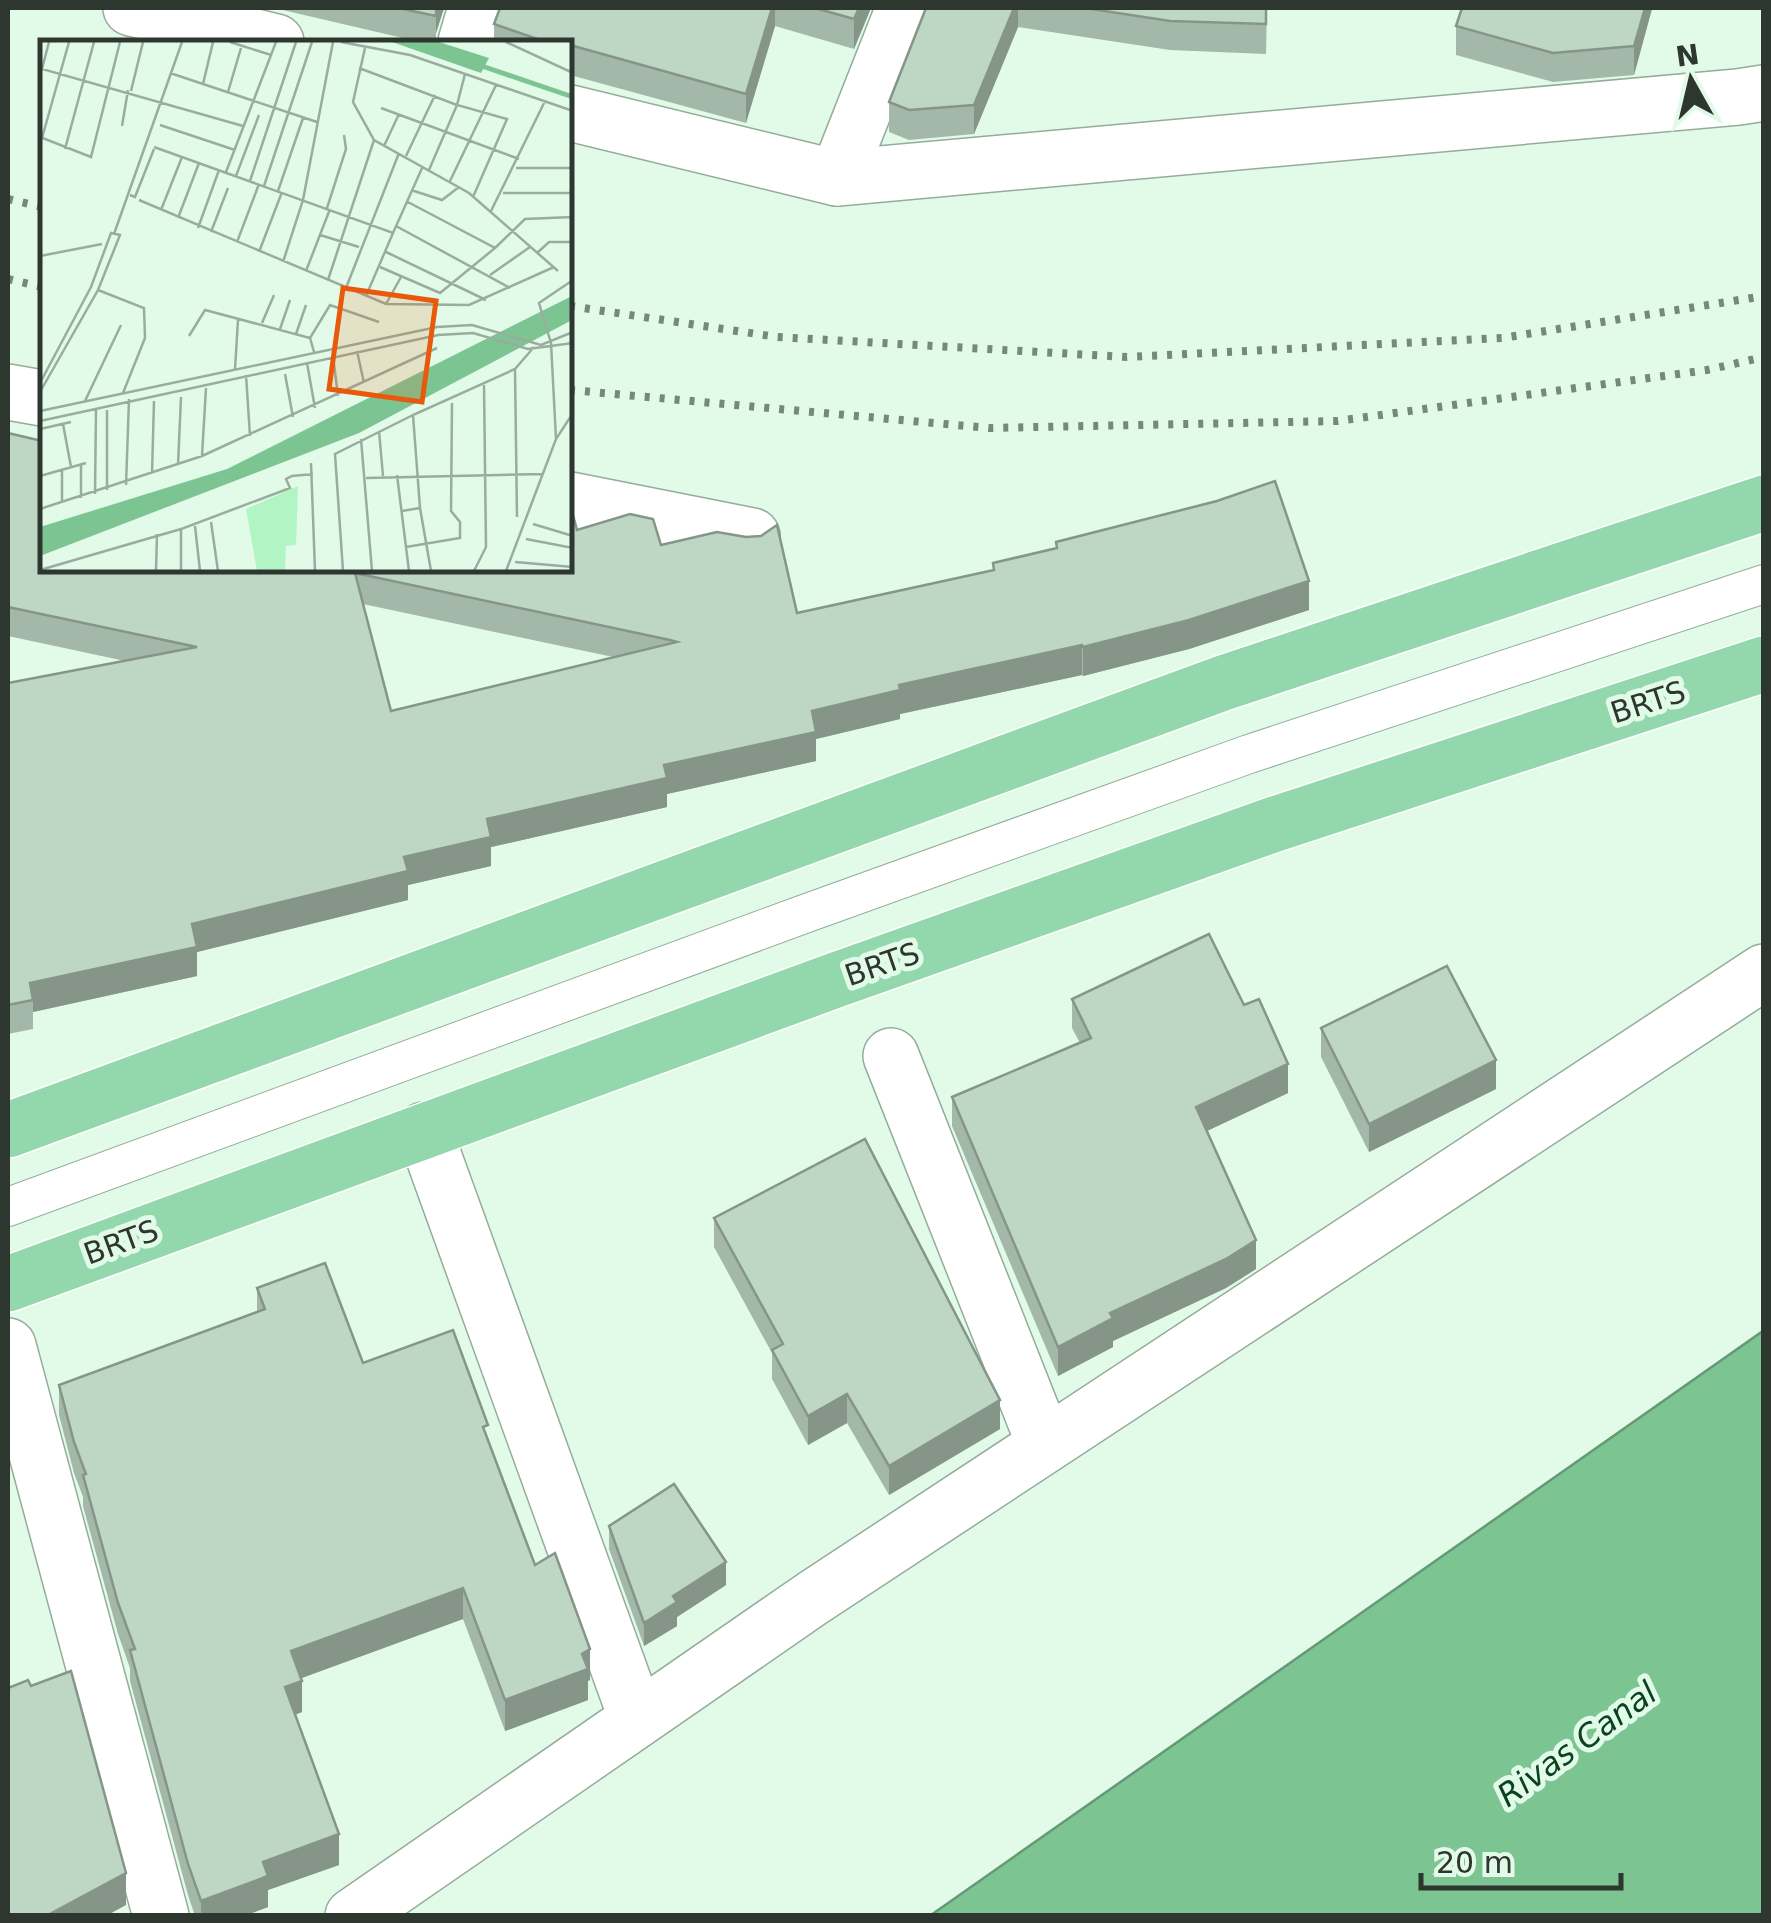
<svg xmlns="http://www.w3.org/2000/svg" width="1771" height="1923" font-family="'DejaVu Sans',sans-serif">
<rect width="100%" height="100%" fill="#e2fbe8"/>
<polygon fill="#7dc493" stroke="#659975" stroke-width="2.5" points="1763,1331 1763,1912 1759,1916 931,1915"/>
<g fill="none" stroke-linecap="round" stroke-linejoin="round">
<g stroke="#95ac9b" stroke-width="40">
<polyline id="lane" points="8,1207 807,913 1249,754 1764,584"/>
</g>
<g stroke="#95ac9b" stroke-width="58">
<g id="street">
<polyline points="131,8 276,42"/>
<polyline points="466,42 476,8"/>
<polyline points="570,113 837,178 1738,97 1764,93"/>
<polyline points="837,178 904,8"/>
<polyline points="8,392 42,398"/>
<polyline points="570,500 752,536"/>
<polyline points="891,1056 1045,1445"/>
<polyline points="424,1130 637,1719"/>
<polyline points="8,1346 161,1916"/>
<polyline points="353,1916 813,1598 1764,972"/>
</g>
</g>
<g stroke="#fff" stroke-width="58">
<g id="primary">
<polyline points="8,1130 1223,683 1764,503"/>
<polyline points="8,1284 833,981 1275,824 1764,664"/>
</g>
</g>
<use href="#lane" stroke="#fff" stroke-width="38"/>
<use href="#street" stroke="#fff" stroke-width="55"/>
<use href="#primary" stroke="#93d8ad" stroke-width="55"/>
<g stroke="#77877b" stroke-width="8" stroke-dasharray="5 10" stroke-linecap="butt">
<polyline points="8,199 42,207"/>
<polyline points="8,279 42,287"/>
<polyline points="570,306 777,337 1127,357 1502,338 1764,296"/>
<polyline points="570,390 989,428 1337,421 1707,370 1764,357"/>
</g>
</g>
<g fill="#a3b8a9" fill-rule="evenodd">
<polygon points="274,8 444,8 436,33 436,42 420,42"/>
<polygon points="500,8 871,8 854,49 775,26 746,123 570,75 570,42 494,42 494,24"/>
<polygon points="926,8 1267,8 1266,54 1170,50 1018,27 974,134 909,140 889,132 889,102"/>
<polygon points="1652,8 1634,75 1553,82 1456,55 1456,26"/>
<path d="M 8,433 L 42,570 L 577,530 L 661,545 L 797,613 L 993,570 L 993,563 L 1056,548 L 1056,542 L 1309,610 L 1189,649 L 1083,676 L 1082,675 L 900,714 L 900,719 L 816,739 L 816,761 L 667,794 L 667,807 L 491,847 L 491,866 L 408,885 L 408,900 L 197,952 L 197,976 L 33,1012 L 33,1029 L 8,1034 L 8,683 L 125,661 L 8,636 ZM 363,604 L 613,657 L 391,711 Z"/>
<polygon points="1072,999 1288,1093 1207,1131 1256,1269 1226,1288 1113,1341 1113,1347 1058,1376 952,1126 952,1097 1080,1043 1072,1028"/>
<polygon points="1321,1028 1496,1089 1369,1152 1321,1057"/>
<polygon points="714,1218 1000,1429 889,1495 847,1423 808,1445 772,1379 772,1353 714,1247"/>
<polygon points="257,1288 363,1363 488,1441 535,1565 590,1680 588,1681 588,1700 505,1731 463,1619 301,1678 302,1712 295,1715 339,1865 268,1890 268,1907 244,1916 195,1916 188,1895 130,1681 130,1668 118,1634 83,1506 83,1497 74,1473 59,1415 59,1385 257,1312"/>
<polygon points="609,1526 726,1585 677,1617 677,1626 644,1646 609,1549"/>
</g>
<g fill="#859689">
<polygon points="436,8 444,8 436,33 436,42"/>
<polygon points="772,8 775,8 775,26 746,123 746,94"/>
<polygon points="859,8 871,8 854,49 854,19"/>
<polygon points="1014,8 1018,8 1018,27 974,134 974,105"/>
<polygon points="1645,8 1652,8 1652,9 1634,75 1634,46"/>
<polygon points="1309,581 1309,610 1189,649 1083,676 1083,647"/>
<polygon points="1082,645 1082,675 900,714 900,719 816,739 816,761 667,794 667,807 491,847 491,866 408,885 408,900 197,952 197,976 33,1012 33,1000 30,983 192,924 404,857 487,819 664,765 812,711 899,685"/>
<polygon points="1496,1060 1496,1089 1369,1152 1369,1124"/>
<polygon points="1288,1064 1288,1093 1196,1136 1196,1107"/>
<polygon points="1256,1240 1256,1269 1226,1288 1113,1341 1113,1347 1058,1376 1058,1347 1110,1313"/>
<polygon points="847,1394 847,1423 808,1445 808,1416"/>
<polygon points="1000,1400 1000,1429 889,1495 889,1466"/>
<polygon points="726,1562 726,1585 677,1617 677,1626 644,1646 644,1623 673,1596"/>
<polygon points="463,1588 463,1619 291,1682 291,1651"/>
<polygon points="590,1649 590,1680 588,1681 588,1700 505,1731 505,1700"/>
<polygon points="302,1681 302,1712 285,1718 285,1687"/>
<polygon points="339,1834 339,1865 268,1890 268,1907 244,1916 201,1916 201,1901 263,1862"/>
<polygon points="126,1873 126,1905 106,1916 46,1916"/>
</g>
<g fill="#bed6c4" stroke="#859689" stroke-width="2.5" fill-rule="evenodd">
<polygon points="398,8 436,8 436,16"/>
<polygon points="500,8 772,8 746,94 570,45 570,42 546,42 494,24"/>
<polygon points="815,8 859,8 854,19"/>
<polygon points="926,8 1014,8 974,105 909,110 889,102"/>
<polygon points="1085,8 1266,8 1266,24 1170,21"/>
<polygon points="1462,8 1645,8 1634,46 1553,53 1456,26"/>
<path d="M 8,433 L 42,441 L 42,570 L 570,570 L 570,504 L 577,530 L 630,514 L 653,519 L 661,545 L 717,532 L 746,537 L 761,536 L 777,525 L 797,613 L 994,570 L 993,563 L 1057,548 L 1056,542 L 1217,501 L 1275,481 L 1309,581 L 1189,620 L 1083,647 L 1082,645 L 899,685 L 900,690 L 812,711 L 816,732 L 664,765 L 667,778 L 487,819 L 491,837 L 404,857 L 408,871 L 192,924 L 197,947 L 30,983 L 33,1000 L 8,1005 L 8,683 L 197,647 L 8,607 ZM 355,573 L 670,640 L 677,642 L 391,711 Z"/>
<polygon points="1209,934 1244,1005 1259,999 1288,1064 1196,1107 1256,1240 1226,1259 1110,1313 1113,1318 1058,1347 952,1097 1091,1038 1072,999"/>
<polygon points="1447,966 1496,1060 1369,1124 1321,1028"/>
<polygon points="865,1139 1000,1400 889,1466 847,1394 808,1416 772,1350 783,1344 714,1218"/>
<polygon points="325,1263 363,1363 453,1330 488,1425 483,1427 535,1565 555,1553 590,1649 582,1654 588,1669 505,1700 463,1588 291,1651 302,1681 285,1687 339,1834 263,1862 268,1876 201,1901 188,1864 130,1650 135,1649 118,1603 83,1475 86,1474 74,1442 59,1385 265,1309 257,1288"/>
<polygon points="674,1484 726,1562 673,1596 677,1602 644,1623 609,1526"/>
<polygon points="71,1671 126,1873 46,1916 8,1916 8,1688 28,1680 31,1686"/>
</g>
<g text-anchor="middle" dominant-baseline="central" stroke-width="10" stroke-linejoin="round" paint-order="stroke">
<g font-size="30" fill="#2d362f" stroke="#e2fbe8">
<text transform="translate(1648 702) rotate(-18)">BRTS</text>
<text transform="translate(882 964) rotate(-19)">BRTS</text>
<text transform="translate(121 1242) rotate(-20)">BRTS</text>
</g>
<g font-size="32" font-style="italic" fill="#0b4222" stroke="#e2fbe8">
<text transform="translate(1577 1744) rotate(-36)">Rivas Canal</text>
</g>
</g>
<g transform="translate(40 40)">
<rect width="532" height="532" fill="#e2fbe8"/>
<path d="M 258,446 L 256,505 L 246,506 L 245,530 L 217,531 L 206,469 Z" fill="#b2f5c5"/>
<path d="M 352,2 L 399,2 L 449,18 L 441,33 ZM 532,256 L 532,280 L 319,393 L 0,516 L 0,487 L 187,429 Z" fill="#7dc493"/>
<path fill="none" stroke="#7dc493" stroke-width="5" d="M 439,25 L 533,57"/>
<path fill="none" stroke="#9aac9e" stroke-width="2.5" d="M 9,2 L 2,29 L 203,86M 190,2 L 231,15 L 236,2M 301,2 L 370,15 L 533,71M 466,2 L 533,33M 325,8 L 313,62 L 334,100 L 429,153 L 518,231M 319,28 L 417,65 L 389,130M 130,33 L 277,82M 425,34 L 417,65 L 467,79 L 433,157M 163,44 L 173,2M 91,51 L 103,2M 188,52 L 201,8M 341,68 L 479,119M 120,85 L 195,110M 82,86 L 88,50M 0,97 L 51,117 L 80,2M 2,98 L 29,2M 344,106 L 359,74M 114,107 L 353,193 L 383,126M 25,109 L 54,2M 366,116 L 395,55M 476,128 L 533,128M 186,132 L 231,15M 196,136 L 219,75M 210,141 L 256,2M 410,141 L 456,45M 224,146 L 272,2M 371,150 L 402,160 L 419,147M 238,151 L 263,78M 463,153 L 533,153M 90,155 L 95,157 L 114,109M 99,160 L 346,264 L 429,265 L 514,227M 287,168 L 306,109 L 304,95M 121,170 L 142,117M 451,171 L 505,61M 138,178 L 159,123M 356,186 L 470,248M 158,188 L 179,130M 171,192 L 188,148M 74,194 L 142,2M 280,195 L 319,207M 197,202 L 219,144M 455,208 L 485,179 L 533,177M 219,212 L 242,152M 346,212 L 446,260M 497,213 L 509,202 L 533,202M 0,216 L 62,204M 243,222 L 263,160 L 293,2M 340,227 L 400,253 L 455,208 L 366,161M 266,231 L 290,169M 450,235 L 490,207M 288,240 L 334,100M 306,248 L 359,113M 58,250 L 104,268 L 105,298 L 83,353M 326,256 L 353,193M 346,264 L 361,237M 222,283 L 234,255M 240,289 L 250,260M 256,294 L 266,265M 149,296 L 165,270 L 270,298 L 274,312M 270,298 L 290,265 L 339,282M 317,311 L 324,343M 293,316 L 298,356M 267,323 L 275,368M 195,329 L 198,280M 475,329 L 477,477M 245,334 L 253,377M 206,335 L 210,396M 0,343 L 51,247 L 71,193 L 80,195 L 58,250 L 0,352M 45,361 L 81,285M 67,370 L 67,450M 0,371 L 397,287 L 432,285 L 501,305 L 533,292M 0,381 L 398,295 L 433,293 L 488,309 L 533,303M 23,384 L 31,427M 0,389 L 31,382M 339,391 L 343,436M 321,399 L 332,531M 516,399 L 511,303 L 499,263 L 533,240M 162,416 L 166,348M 271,423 L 275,531M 41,425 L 41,458M 138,425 L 141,357M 22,430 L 22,462M 112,434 L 114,361M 357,435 L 369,531M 0,436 L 46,423M 326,438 L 502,434M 86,445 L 89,359M 55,454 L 56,369M 380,468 L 391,531M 0,469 L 162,416 L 397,308M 362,471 L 380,468 L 373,375 L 475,329 L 494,307M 171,482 L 178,531M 493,484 L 533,496M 155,486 L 160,531M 486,499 L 533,508M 366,507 L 420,498 L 420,482 L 411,471 L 412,363M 475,522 L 533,527M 0,530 L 141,489M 116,531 L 117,494M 141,531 L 141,489 L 250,448 L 246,439 L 252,436 L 273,434M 303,531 L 295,414 L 373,375M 434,531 L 446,507 L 444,345M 466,531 L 516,399 L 533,373"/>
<path fill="#e8590c" fill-opacity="0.15" stroke="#e8590c" stroke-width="5" d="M 303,248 L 396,261 L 382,362 L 289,349 Z"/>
<rect width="532" height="532" fill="none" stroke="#2d362f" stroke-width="5"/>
</g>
<rect width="1771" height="1923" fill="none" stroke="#2d362f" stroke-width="20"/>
<g transform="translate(1691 80) rotate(352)" stroke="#e2fbe8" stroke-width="8" paint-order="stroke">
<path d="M0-8L18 38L0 25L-18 38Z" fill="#2d362f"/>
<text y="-15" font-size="28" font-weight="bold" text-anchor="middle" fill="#2d362f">N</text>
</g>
<path d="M1421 1873v15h200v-15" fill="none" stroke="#2d362f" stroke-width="5"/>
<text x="1436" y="1873" font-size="30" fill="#2d362f" stroke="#e2fbe8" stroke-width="8" paint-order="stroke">20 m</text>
</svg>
